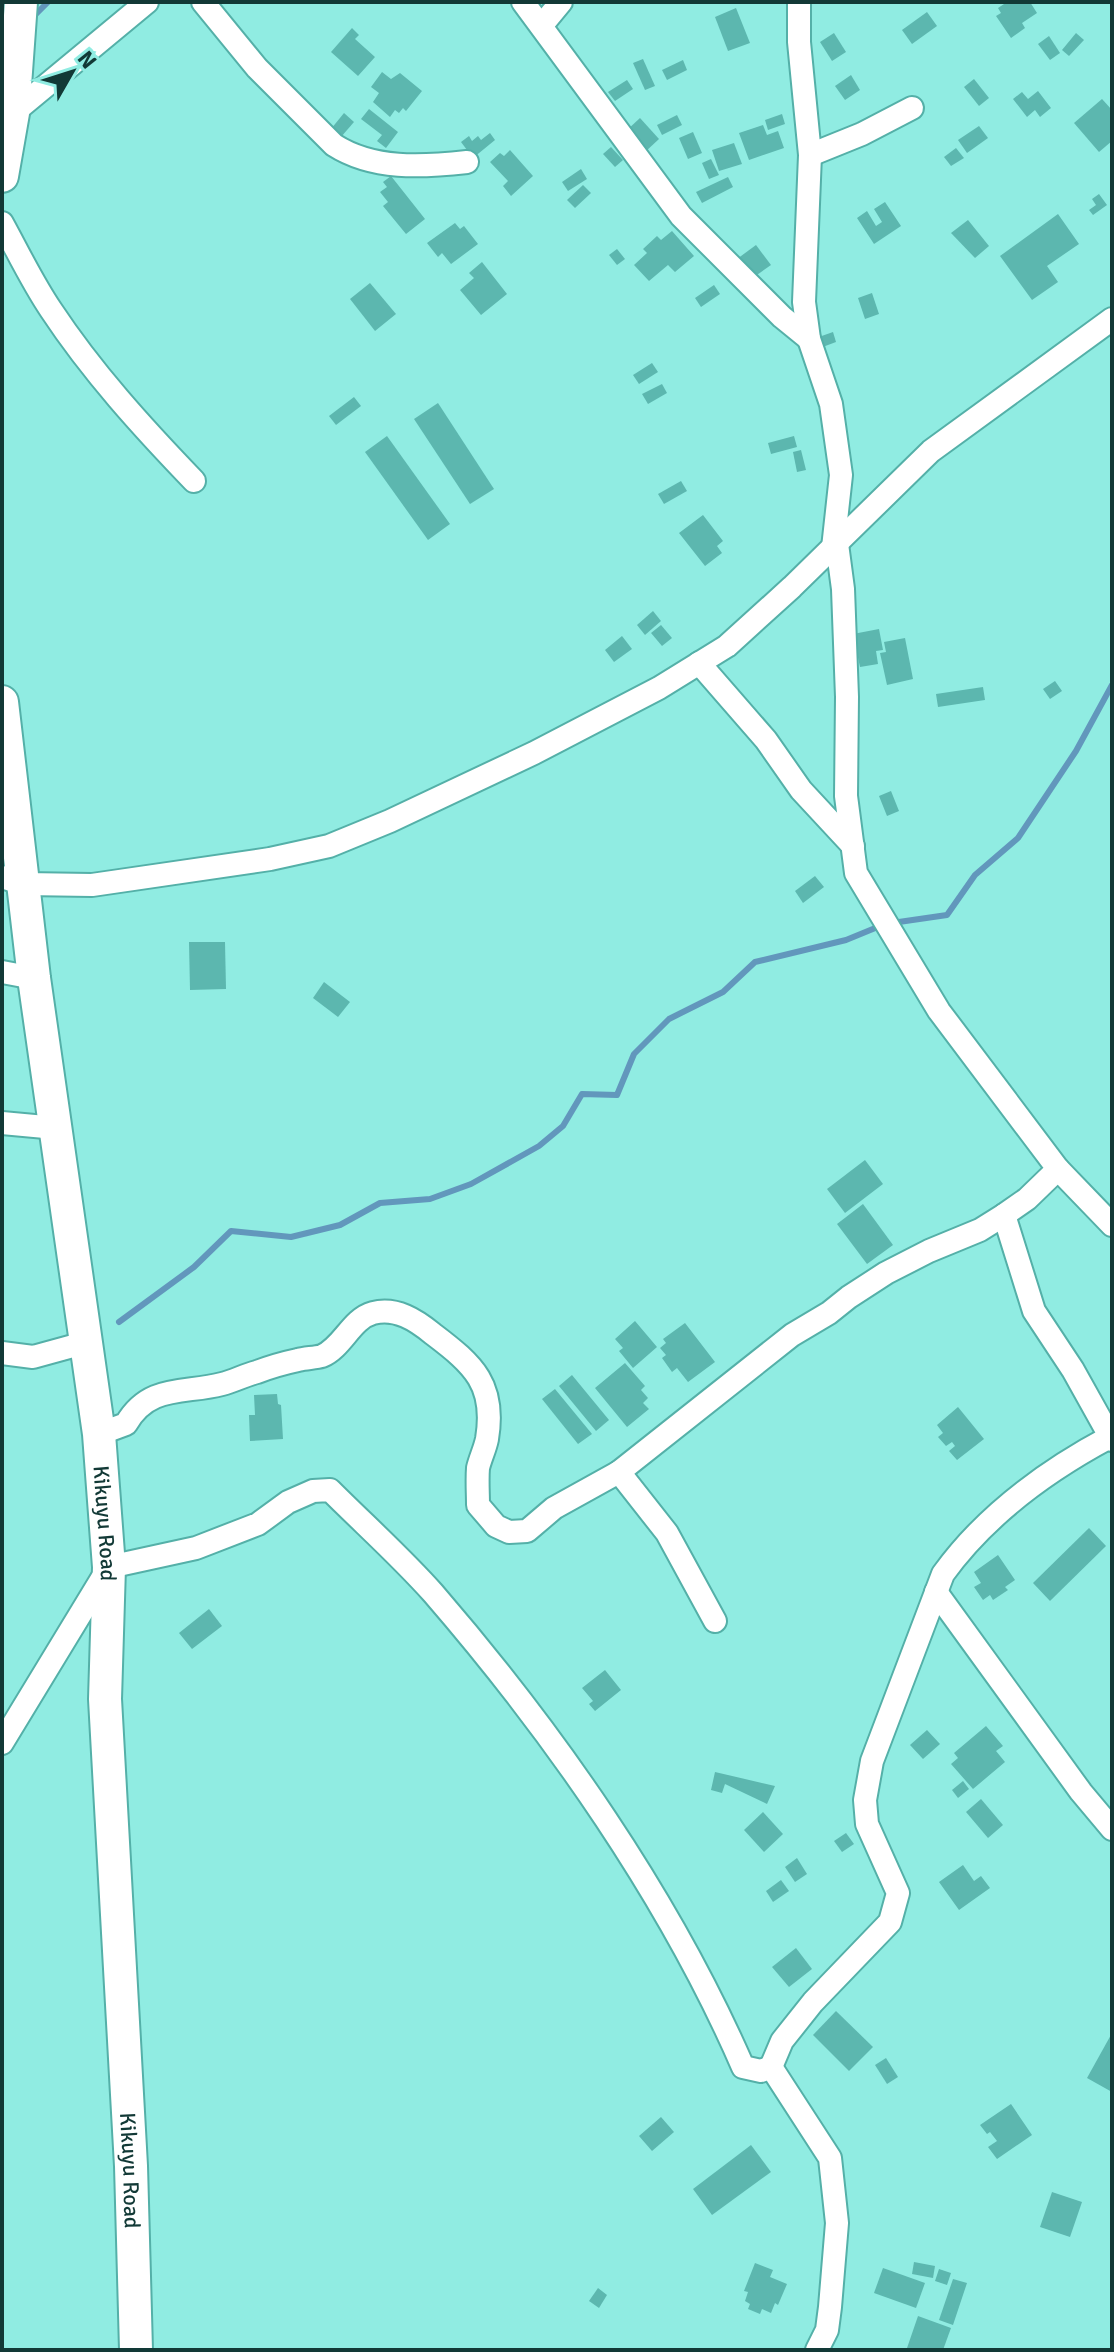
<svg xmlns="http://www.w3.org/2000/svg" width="1114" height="2352" font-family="Signika,sans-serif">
<rect width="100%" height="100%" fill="#90ece2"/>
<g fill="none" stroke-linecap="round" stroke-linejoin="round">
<g stroke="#6297bc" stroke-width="6">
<polyline points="34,16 48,2"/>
<polyline points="119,1322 194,1267 231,1231 291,1237 340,1225 380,1203 430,1199 471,1184 539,1146 563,1126 582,1094 617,1095 634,1054 669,1019 723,992 755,962 846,940 885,924 947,915 975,875 1018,838 1076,751 1112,685"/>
</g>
</g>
<g fill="#5cb7af">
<polygon points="1007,2 1030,2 1037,13 1022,23 1025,28 1011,38 996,16 1001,13 998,8"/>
<polygon points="736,8 750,43 728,51 715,17"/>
<polygon points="927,12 937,26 912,44 902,30"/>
<polygon points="352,28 359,35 355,39 375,57 358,76 331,52"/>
<polygon points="834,33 846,52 832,61 820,42"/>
<polygon points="1076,33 1084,40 1069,56 1062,50"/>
<polygon points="1049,36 1060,53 1050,60 1038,44"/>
<polygon points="643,59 655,86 645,90 633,63"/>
<polygon points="683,60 687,70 667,80 662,70"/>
<polygon points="382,72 391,79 400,73 422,91 406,111 403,108 399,113 395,110 390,117 373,102 379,93 371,87"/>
<polygon points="851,75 860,90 845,100 835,86"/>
<polygon points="974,79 989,98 979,106 964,87"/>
<polygon points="627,80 633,89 615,101 608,92"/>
<polygon points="1038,91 1051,108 1040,117 1035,110 1027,117 1013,99 1022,92 1028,99"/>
<polygon points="1102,99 1112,110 1112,141 1099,152 1074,123"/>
<polygon points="369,109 398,132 386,148 377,141 382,135 361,119"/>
<polygon points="344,113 354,122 341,137 331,129"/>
<polygon points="782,114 785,124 768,130 765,120"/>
<polygon points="677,115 682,125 662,135 657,125"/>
<polygon points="640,118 659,139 645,152 626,131"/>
<polygon points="763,125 767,135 778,131 784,148 749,160 739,133"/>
<polygon points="979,126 988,138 967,153 958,140"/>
<polygon points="693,132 702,153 688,159 679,138"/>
<polygon points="490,133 495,140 473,158 461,142 469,136 472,141 478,136 481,140"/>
<polygon points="734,143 742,164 719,171 712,150"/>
<polygon points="611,147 623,160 615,167 603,154"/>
<polygon points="956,148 964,158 951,166 944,157"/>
<polygon points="510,150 533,176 511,196 503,186 508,181 490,162 500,153 504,156"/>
<polygon points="711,159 719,175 709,179 702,163"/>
<polygon points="581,169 587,179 568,191 562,182"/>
<polygon points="391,176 425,219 406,234 383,206 388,202 380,192 387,187 383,182"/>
<polygon points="728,177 733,187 702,203 696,192"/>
<polygon points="583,185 591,193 575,208 567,200"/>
<polygon points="1099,194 1107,205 1093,215 1089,210 1096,205 1092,199"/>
<polygon points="885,202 901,226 874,244 857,218 867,211 876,226 882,222 874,209"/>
<polygon points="1058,214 1079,244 1047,266 1058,282 1032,300 1000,256"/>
<polygon points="968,220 989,246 975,258 951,233"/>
<polygon points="455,223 460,229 464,226 478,244 451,264 442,253 438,257 427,243"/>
<polygon points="672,231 694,256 675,272 668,265 649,281 634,265 647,253 643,249 657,236 661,240"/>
<polygon points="756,245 771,265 751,279 737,259"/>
<polygon points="617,249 625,259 617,265 609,255"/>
<polygon points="482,262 507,294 481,315 460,290 474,278 469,273"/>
<polygon points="370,283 396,314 375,331 350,299"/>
<polygon points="714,285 720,294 701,307 695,298"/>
<polygon points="872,293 879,314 865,319 858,298"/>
<polygon points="833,332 836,342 820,348 816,338"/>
<polygon points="652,363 658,372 639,384 633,375"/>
<polygon points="662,384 667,393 648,404 642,394"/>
<polygon points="354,397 361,406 336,425 329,416"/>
<polygon points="438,403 494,489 470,504 414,419"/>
<polygon points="387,436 450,524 428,540 365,452"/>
<polygon points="794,436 797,447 771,454 768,443"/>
<polygon points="801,450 806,470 797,472 793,452"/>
<polygon points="681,481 687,491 664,504 658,494"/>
<polygon points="703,515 723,541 717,546 722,553 705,566 679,533"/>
<polygon points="653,611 661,621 645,635 637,625"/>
<polygon points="661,625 672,638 662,646 651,633"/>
<polygon points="879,629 883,650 876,651 878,664 860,667 853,634"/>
<polygon points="622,636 632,649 614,662 605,650"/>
<polygon points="905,638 913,679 887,685 880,653 886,652 884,642"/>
<polygon points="1055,681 1062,691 1050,699 1043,689"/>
<polygon points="983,687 985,700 938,707 936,694"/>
<polygon points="891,791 899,811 887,816 879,796"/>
<polygon points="815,876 824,887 803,903 795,891"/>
<polygon points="189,942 225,942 226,989 190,990"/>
<polygon points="324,982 350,1002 338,1017 313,998"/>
<polygon points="865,1160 883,1184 845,1213 827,1189"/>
<polygon points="863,1204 893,1245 867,1264 837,1224"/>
<polygon points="635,1321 657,1347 633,1368 619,1351 623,1348 615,1339"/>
<polygon points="685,1323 715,1362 688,1382 677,1368 672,1372 662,1358 666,1355 660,1348 666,1343 663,1339"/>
<polygon points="625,1363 645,1386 641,1390 648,1398 643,1403 649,1409 627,1427 595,1388"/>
<polygon points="572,1375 609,1420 596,1431 559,1386"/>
<polygon points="555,1389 592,1434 578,1444 542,1399"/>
<polygon points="277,1394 278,1404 281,1405 283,1439 250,1441 249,1415 255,1415 254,1395"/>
<polygon points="958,1407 984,1439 957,1460 949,1451 955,1446 952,1442 946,1446 938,1437 943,1433 937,1425"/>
<polygon points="1089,1528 1106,1546 1050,1601 1033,1583"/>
<polygon points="998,1555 1015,1580 1005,1587 1008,1590 993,1600 990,1595 983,1600 974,1587 981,1583 974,1572"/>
<polygon points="209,1609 222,1626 192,1649 179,1633"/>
<polygon points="605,1670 621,1690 595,1711 589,1704 593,1701 582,1688"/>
<polygon points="986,1726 1003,1746 996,1751 1005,1762 973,1789 951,1764 958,1758 954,1753"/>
<polygon points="927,1730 940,1744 923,1759 910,1745"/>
<polygon points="715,1772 775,1786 767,1804 725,1784 722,1793 711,1790"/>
<polygon points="963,1781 969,1789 958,1798 952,1790"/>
<polygon points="981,1799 1003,1825 988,1838 966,1812"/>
<polygon points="763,1812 783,1834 764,1852 744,1830"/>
<polygon points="846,1833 854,1844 842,1852 834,1841"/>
<polygon points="797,1858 807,1874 795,1882 785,1867"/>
<polygon points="963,1865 974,1881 981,1876 990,1888 959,1910 939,1882"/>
<polygon points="781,1880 789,1891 773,1902 766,1891"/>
<polygon points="796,1948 812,1969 789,1987 772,1967"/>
<polygon points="836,2011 873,2047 849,2071 813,2035"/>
<polygon points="1112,2033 1112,2092 1087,2078"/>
<polygon points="886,2058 898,2077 887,2084 875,2065"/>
<polygon points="1011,2104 1032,2135 997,2159 988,2147 997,2141 990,2132 987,2134 980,2125"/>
<polygon points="661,2117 674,2132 652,2151 639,2136"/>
<polygon points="751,2145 771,2172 712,2215 693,2189"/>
<polygon points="1052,2192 1082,2202 1070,2237 1040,2227"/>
<polygon points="914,2262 935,2266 933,2278 912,2274"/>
<polygon points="755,2263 773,2270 770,2277 787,2284 778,2305 775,2303 771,2313 762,2309 760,2314 748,2309 750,2304 745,2301 748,2292 744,2291"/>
<polygon points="883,2268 925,2283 916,2308 874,2293"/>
<polygon points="939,2269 951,2273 947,2285 935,2281"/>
<polygon points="953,2279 967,2283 953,2325 939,2320"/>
<polygon points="598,2288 607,2295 599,2308 589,2301"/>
<polygon points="918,2316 951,2328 943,2350 907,2348"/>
</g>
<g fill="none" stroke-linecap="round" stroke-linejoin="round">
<g stroke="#54b0a8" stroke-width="26">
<g id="minor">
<path d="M 203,2 L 257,68 L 334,145 C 373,170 422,167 467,162"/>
<polyline points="523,2 681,216 782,317 809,339"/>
<polyline points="799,2 799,42 810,155 804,302 809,339 831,404 841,475 833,548"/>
<polyline points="542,25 561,2"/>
<polyline points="13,113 147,2"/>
<polyline points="810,155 862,134 912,108"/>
<path d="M 2,223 C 18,252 32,282 51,310 C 92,372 142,427 194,481"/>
<polyline points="837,544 843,589 847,697 846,796 856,873 939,1011 1058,1169 1027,1199 1004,1215 1034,1311 1073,1370 1112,1440"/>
<polyline points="699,663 766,740 801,790 853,846"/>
<polyline points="2,877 24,884 92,885 270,859 329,846 390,821 534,753 659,688 727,646 792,587 931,451 1112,319"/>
<polyline points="2,972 34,978"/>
<polyline points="2,1123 56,1128"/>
<polyline points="1058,1169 1112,1225"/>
<polyline points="2,1353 33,1357 84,1343"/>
<path d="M 99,1434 L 126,1424 C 149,1384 184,1394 222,1384 C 234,1381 245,1375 257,1372 C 270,1367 284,1363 298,1360 C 305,1358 315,1358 322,1356 C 343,1347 351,1319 373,1313 C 396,1307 416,1320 433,1334 C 474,1365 496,1385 487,1439 C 485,1449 480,1459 478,1468 C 477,1480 478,1493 478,1505 L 496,1526 L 509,1532 L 527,1531 L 554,1508 L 619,1472 L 792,1335 L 829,1313 L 849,1297 L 886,1273 L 929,1251 L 980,1230 L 1004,1215"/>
<polyline points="619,1472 667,1533 715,1621"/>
<polyline points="936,1592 1081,1792 1112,1829"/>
<path d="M 2,1743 L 109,1567 L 196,1548 L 258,1524 L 288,1502 L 313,1491 L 330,1490 C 364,1524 401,1557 433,1593 C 554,1733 669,1897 743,2067 L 761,2071 L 771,2067 L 830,2158 L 837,2223 L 830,2307 L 827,2330 L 817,2350"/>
<path d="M 771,2067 L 782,2041 L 813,2002 L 890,1922 L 898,1893 L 867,1824 L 865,1800 L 872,1761 L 943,1574 C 985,1516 1048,1470 1110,1437"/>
</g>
</g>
<g stroke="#54b0a8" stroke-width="36">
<g id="secondary">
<polyline points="2,176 13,113 21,2"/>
<path id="s1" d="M 2,702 L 34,978 L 99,1434 L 109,1567 L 105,1699 L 131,2166 L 136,2350"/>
</g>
</g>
<use href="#minor" stroke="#fff" stroke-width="22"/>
<use href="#secondary" stroke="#fff" stroke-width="32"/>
</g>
<g text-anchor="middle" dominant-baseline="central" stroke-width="8" stroke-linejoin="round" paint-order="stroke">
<g font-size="22" fill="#123936" stroke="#90ece2">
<text stroke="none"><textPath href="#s1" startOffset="828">Kikuyu Road</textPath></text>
<text stroke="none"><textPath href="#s1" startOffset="1476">Kikuyu Road</textPath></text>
</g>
</g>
<rect width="1114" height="2352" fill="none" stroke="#123936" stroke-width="8"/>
<g transform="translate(72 72) rotate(51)" stroke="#90ece2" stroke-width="6" paint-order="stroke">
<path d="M0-6L14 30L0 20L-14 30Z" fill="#123936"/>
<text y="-12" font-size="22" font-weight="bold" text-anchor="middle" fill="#123936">N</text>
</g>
</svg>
